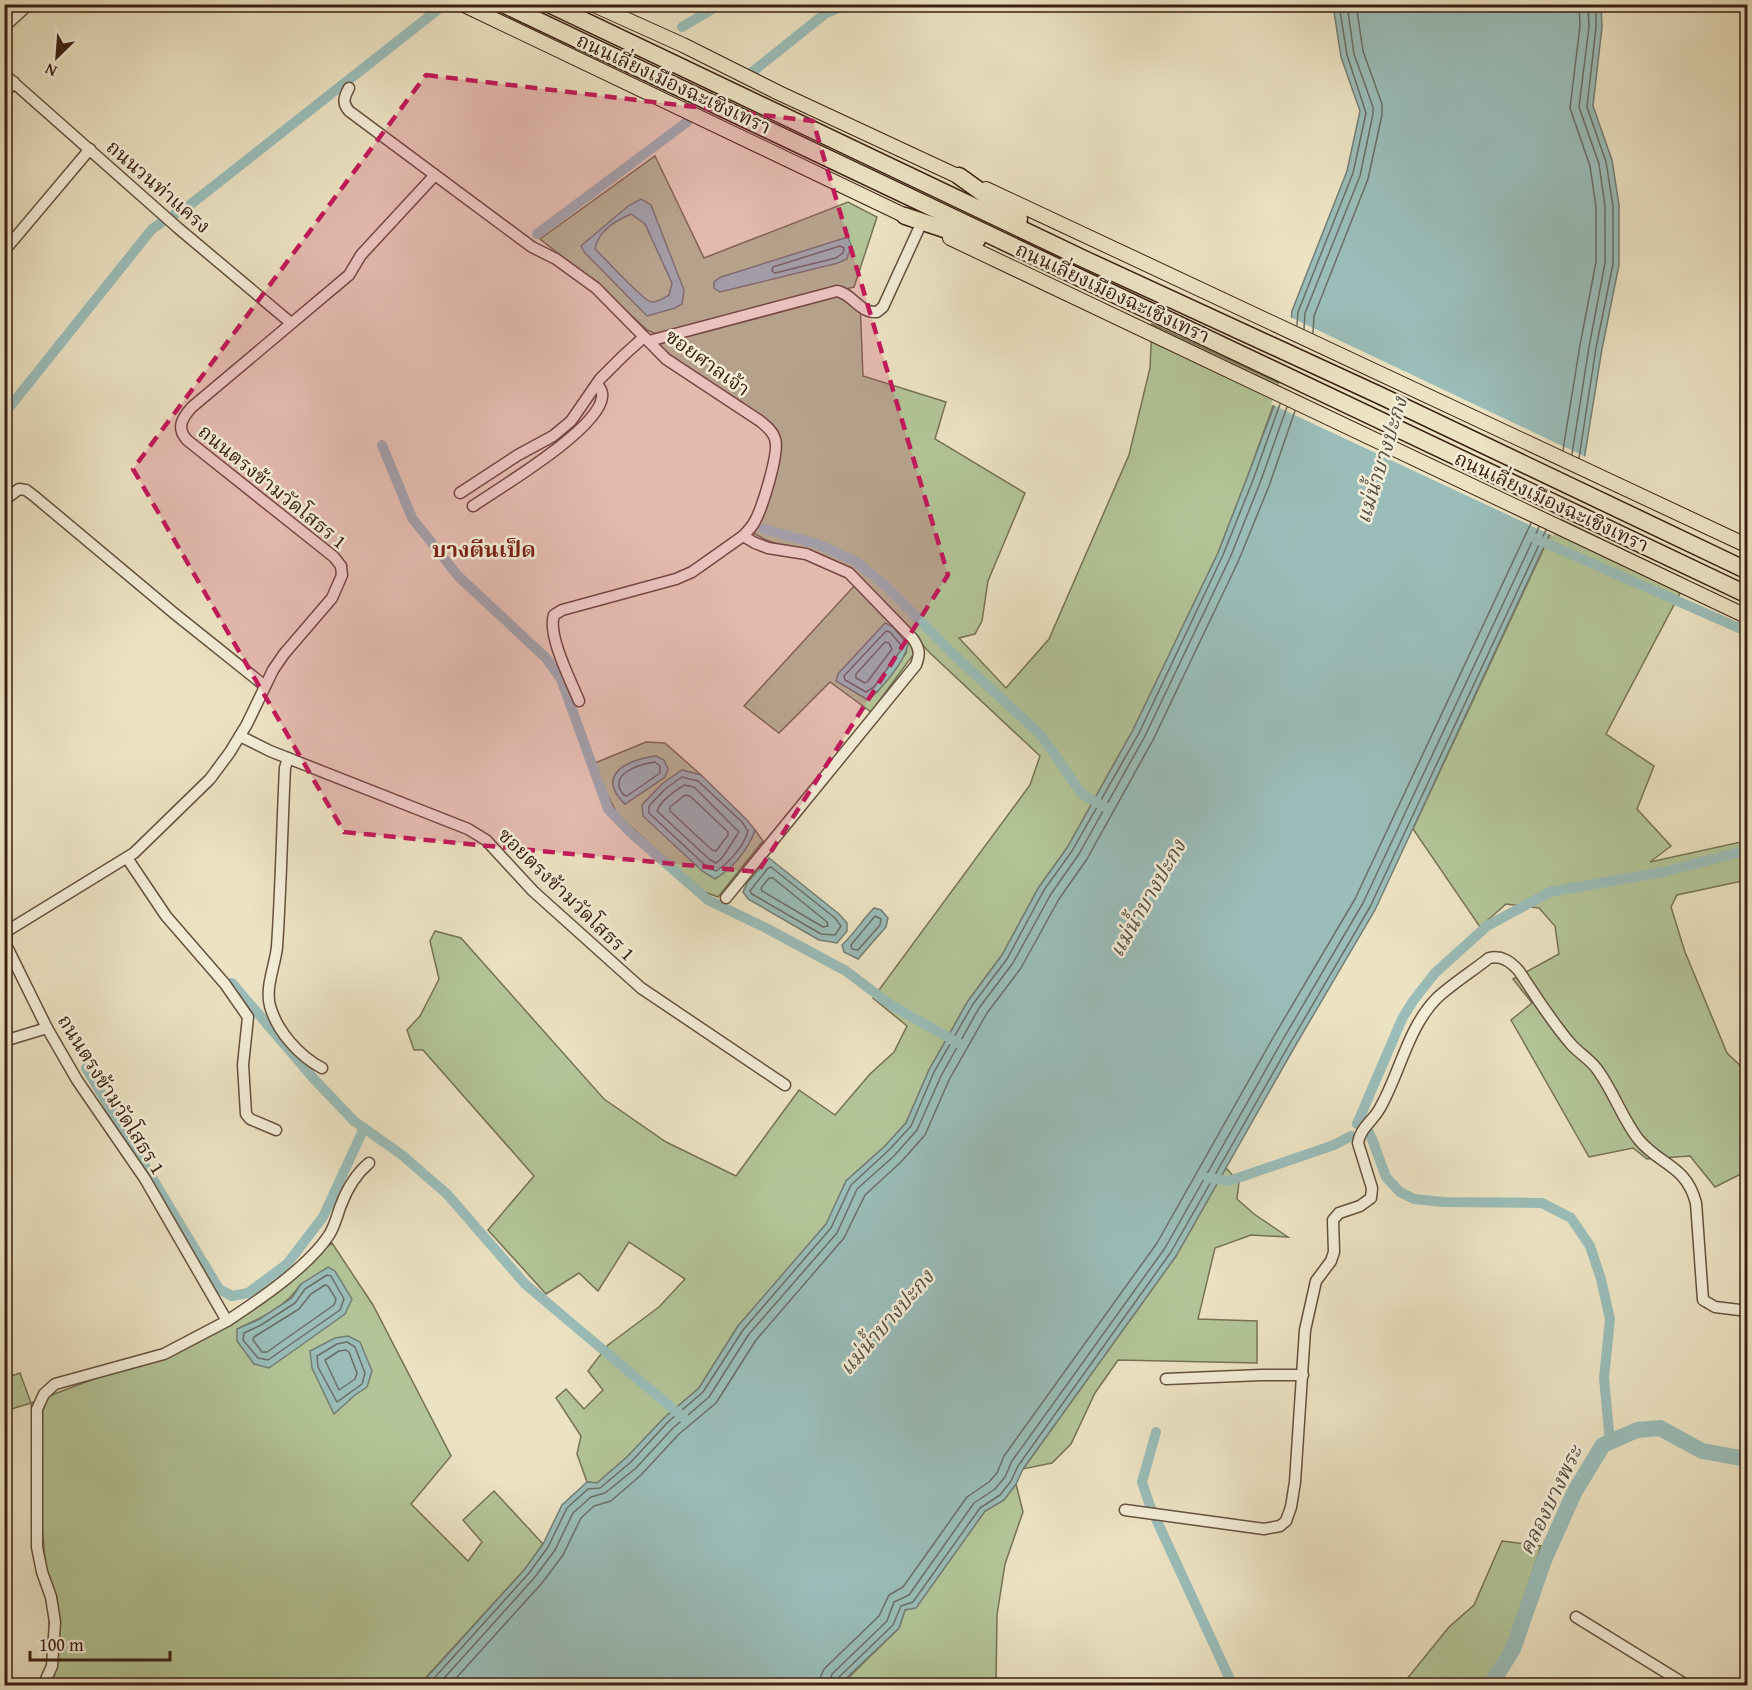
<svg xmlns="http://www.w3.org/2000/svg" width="1752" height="1690" font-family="'Gentium Book Plus','Noto Serif Thai',serif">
<rect width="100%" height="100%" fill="#ece3c3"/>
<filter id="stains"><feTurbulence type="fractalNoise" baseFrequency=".00333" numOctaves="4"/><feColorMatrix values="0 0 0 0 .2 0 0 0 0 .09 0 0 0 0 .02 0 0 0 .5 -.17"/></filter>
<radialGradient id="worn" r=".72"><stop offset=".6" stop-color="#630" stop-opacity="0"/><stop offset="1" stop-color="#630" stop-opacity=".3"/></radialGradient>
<g fill="#b3c598" stroke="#767255" stroke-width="1.5" fill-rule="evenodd">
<polygon points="655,156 704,258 848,202 877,217 854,287 656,334 647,330 602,288 540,239"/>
<polygon points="835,296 860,301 863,376 946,402 935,439 1025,493 988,581 982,621 975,634 959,638 1006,688 1049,639 1129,455 1150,368 1152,324 1281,384 1247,478 1218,553 1133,730 1067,848 1039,887 1002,955 968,1001 929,1070 906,1123 885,1146 846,1181 827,1224 738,1326 699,1388 664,1418 627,1457 597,1483 587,1482 577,1454 581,1436 556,1398 566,1389 584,1409 603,1390 588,1371 608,1345 659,1307 685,1279 629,1242 598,1291 579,1273 546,1294 488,1230 534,1176 423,1050 414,1050 407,1030 420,1016 439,979 430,941 435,931 461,938 604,1099 666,1142 736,1176 799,1090 835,1115 870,1074 894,1052 907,1026 873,998 1030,785 1040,756 930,653 850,568 766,540 753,533 776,471 768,423 663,350 659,343"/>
<polygon points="1558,518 1687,580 1606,734 1654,766 1637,809 1671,846 1650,862 1745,841 1747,845 1747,880 1677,895 1671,907 1685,952 1727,1053 1747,1072 1747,1171 1715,1187 1690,1156 1647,1159 1633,1148 1589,1157 1511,1020 1532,1003 1513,979 1559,954 1555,926 1539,908 1506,904 1480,927 1413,829"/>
<path d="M 855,585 L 915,648 L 913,655 L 871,712 L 830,682 L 779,733 L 744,706 ZM 906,653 L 878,691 L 868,700 L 837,681 Z"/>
<path d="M 646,742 L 665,743 L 701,775 L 682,770 L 662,784 L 642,805 L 751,840 L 755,830 L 763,841 L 718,897 L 702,891 L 618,815 L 602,785 L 595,763 ZM 656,756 L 665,777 L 625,804 C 595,775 627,760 656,756 Z"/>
<polygon points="1226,1168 1239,1182 1237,1199 1254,1214 1288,1237 1251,1235 1215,1248 1198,1319 1257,1321 1257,1363 1118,1360 1095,1393 1071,1444 1052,1463 1023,1469 1176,1256"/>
<path d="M 332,1243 L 373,1305 L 451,1456 L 411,1504 L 468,1561 L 482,1542 L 463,1520 L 494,1491 L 543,1544 L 525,1569 L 419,1685 L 50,1685 L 53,1682 L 44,1547 L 31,1403 L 5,1411 L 5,1378 L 20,1373 L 31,1403 L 219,1331 ZM 301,1284 L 254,1364 L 237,1329 C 262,1318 286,1307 301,1284 Z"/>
<polygon points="1016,1484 1023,1512 1005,1564 997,1615 996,1684 997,1685 840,1686 899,1628 905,1610 916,1607 985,1511 1004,1500"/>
<polygon points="1502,1541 1541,1546 1506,1652 1500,1685 1402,1685 1449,1627 1474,1605"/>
</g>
<g fill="#9abdb9" stroke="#747e76" stroke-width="1.5" fill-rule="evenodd">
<polygon points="1333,5 1601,5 1602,27 1593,106 1612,160 1619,205 1619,265 1602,349 1584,460 1375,910 1294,1048 1176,1256 1023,1469 1016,1484 1004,1500 985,1511 916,1608 905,1610 899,1628 839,1685 419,1686 525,1569 543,1544 562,1505 587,1482 597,1483 627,1457 664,1418 699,1388 738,1326 826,1224 846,1181 885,1146 906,1123 929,1070 968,1001 1002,955 1039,887 1067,848 1133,730 1218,553 1247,478 1287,372 1292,311 1347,171 1360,111 1341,57"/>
<path d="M 641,199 L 651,205 L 684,290 L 682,304 L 675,308 L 647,316 L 585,253 L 581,246 L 628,206 ZM 631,214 L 645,224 L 672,283 L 669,295 C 664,298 657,303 651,302 C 643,301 604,257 595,249 C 598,231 615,221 631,214 Z"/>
<polygon points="848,237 851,245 847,259 838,263 720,292 714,288 714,282 721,277"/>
<path d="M 885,623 L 893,627 L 908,645 C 904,663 882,688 868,700 L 836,681 L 838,674 Z"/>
<path d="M 656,756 L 664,760 L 668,769 L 665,777 L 625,804 C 595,775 627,760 656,756 Z"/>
<path d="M 682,770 L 701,775 L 746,819 L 755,830 C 747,852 734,867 715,879 L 702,871 L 643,816 L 642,805 L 662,784 Z"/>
<polygon points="769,858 839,914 847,923 847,931 837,943 819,940 748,899 743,892 747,883"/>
<path d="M 874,908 L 881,910 L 888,918 L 886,927 L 858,959 L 844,952 L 842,945 C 854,934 862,920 874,908 Z"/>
<polygon points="328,1267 335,1271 352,1299 345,1314 269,1368 254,1364 237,1341 237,1329 258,1320 292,1298 301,1284"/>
<polygon points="348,1336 360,1342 372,1371 367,1387 355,1395 334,1414 312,1368 310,1351 335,1338"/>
</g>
<polygon fill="#ece3c3" points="1288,316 1588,458 1553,536 1271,404 1284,371"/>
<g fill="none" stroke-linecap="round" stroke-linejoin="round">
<g stroke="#6a6e66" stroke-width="1.5">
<polygon points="840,246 844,248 843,253 836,258 775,273 772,271 773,267"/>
<polyline points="1297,325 1298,312 1353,173 1366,113 1347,55 1339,4"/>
<polyline points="1304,329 1305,313 1360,176 1373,114 1373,107 1354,54 1347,4"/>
<polyline points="1313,333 1314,316 1368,179 1382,115 1382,104 1363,51 1356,4"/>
<polyline points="1563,450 1580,345 1596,262 1596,207 1590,166 1570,108 1580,26 1579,4"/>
<polyline points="1572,454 1589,347 1605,263 1605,206 1599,164 1579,107 1589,27 1588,4"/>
<polyline points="1579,458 1596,348 1613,264 1613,206 1606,162 1587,107 1596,27 1596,4"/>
<polygon points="886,631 890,632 901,645 901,650 874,687 866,692 845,680 844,676"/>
<polygon points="885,642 889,643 892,649 868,681 865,683 856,678 856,674"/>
<path d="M 655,762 L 660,766 L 660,773 L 627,796 L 624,795 C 606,775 639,764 655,762 Z"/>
<path d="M 682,777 L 698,781 L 742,822 L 748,831 C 744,846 729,863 716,871 L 706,866 L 649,813 L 649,806 L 665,789 Z"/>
<path d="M 684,785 L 694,787 L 739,832 L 722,858 L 716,863 L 710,860 L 657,811 C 662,799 674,792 684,785 Z"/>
<polygon points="685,795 690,796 728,832 728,835 716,851 712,850 670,811 670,807"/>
<polygon points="771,867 835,918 841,926 835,935 821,934 752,894 750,891 768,868"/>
<polygon points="769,878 773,878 827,922 828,926 823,927 762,891 761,888"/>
<polygon points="875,916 881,919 880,925 858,950 852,949 851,945"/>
<polygon points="327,1275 331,1276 344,1299 340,1310 268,1360 258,1358 243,1340 244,1333 261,1325 295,1303 305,1289"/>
<polygon points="325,1285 328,1286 336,1299 334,1305 267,1352 262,1352 253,1340 254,1337 299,1309 311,1294"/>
<polygon points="347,1342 355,1347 365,1373 362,1384 337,1402 318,1367 317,1356 337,1344"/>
<polygon points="346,1350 349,1352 357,1373 355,1379 339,1390 325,1360 339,1351"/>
<polyline points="427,1686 529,1573 548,1547 567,1508 588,1489 600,1488 631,1462 668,1422 703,1392 743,1330 831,1228 851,1185 889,1150 911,1126 934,1072 973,1004 1007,959 1044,890 1072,851 1139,733 1223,555 1253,480 1280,404"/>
<polyline points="437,1686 535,1577 555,1550 573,1513 591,1497 605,1493 636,1468 673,1428 709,1397 749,1334 837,1233 857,1189 894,1156 917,1130 941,1076 979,1008 1013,963 1051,894 1079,854 1145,736 1230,558 1260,483 1287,407"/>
<polyline points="449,1686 542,1583 563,1555 581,1518 594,1506 611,1501 641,1475 679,1434 716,1403 756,1340 844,1238 865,1195 901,1162 925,1135 949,1080 987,1013 1021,968 1059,899 1087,859 1153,740 1238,562 1269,486 1295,411"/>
<polyline points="819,1686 820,1678 824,1669 879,1616 889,1595 903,1587 967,1497 989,1482 997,1473 1004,1456 1157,1243 1274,1036 1355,899 1531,523"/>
<polyline points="828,1686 832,1674 887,1621 894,1602 909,1595 974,1503 995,1489 1005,1477 1012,1461 1165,1248 1282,1041 1363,903 1539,527"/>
<polyline points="835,1686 837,1679 893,1625 901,1606 913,1602 980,1508 1000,1495 1011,1481 1018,1466 1171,1252 1289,1045 1370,907 1546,530"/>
</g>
<g stroke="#9abdb9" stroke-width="10">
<polyline points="682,27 721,4"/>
<polyline points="751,73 826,13 849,4"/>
<polyline points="175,214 191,204 445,4"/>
<polyline points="537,234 687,122"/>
<polyline points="4,414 152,229 161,223"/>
<polyline points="382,445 412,518 458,576 546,658 561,679 608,809 631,833 708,900 766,928 846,971 891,1005 960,1044"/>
<polyline points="764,529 817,544 855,561 887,587 953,654 1041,735 1082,794 1105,807"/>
<polyline points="1534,538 1748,632"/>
<polyline points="232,983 314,1079 354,1121 402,1155 447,1194 525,1284 684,1418"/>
<polyline points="86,1068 219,1289 232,1296 248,1293 287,1264 323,1217 364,1128"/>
<polyline points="1363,1120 1372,1139 1386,1177 1400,1192 1414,1199 1443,1202 1542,1203 1571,1218 1590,1246 1601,1279 1610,1319 1604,1378 1610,1442"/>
<polyline points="1357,1124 1402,1019 1413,1001 1435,973 1487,926 1550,892 1663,872 1748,850"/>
<polyline points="1208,1178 1229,1181 1334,1145 1351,1136"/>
<polyline points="1156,1432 1142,1482 1150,1506 1233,1686"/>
</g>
<polyline stroke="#9abdb9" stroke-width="16" points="1490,1686 1513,1649 1544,1560 1575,1491 1603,1445 1637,1430 1660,1428 1702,1451 1741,1458 1748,1453"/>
<g stroke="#66513e" stroke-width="13">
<g id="minor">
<polyline points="4,27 29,4"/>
<polyline points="4,74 178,228 291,323"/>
<path d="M 349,88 C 344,97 342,103 349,111 L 435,175"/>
<polyline points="4,94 14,82"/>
<polyline points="4,251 90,149"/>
<path d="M 649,341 L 837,291 C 853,294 859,313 877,312 L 883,307 L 921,224"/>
<polyline points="460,493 518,455 553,436 571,421 600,379 623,356 644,337"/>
<polyline points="7,498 19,489 26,490 34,496 175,614 265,686"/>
<path d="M 473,506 C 501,487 599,429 602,397 C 603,392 600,388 597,384"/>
<polyline points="240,736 270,751 468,829 486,840 533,891 641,988 785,1085"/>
<path d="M 288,758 L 285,768 C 282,828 281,888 277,947 C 275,966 265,987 270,1006 C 277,1031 299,1056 322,1068"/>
<polyline points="127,858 166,916 225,984 248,1017 243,1065 246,1114 250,1119 276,1130"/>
<path d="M 726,898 L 916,665 C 920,654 920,649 913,639 L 849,573 L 806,554 L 768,548 L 755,543 L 743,536"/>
<polyline points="4,1041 47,1028"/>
<path d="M 227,1321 C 259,1300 308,1267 329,1235 C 335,1226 337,1215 341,1205 C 347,1189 356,1174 369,1163"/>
<polyline points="1166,1379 1261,1375 1303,1375"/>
<path d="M 1125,1510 L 1264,1529 L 1280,1526 L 1286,1521 L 1291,1507 L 1295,1482 L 1305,1330 L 1316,1281 L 1331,1261 L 1334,1252 L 1333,1220 L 1339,1213 L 1360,1206 L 1371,1198 L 1372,1188 L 1358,1143 C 1360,1128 1373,1121 1380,1108 C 1400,1073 1408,1027 1437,998 C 1451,985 1474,970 1489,958 C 1502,955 1511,962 1519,971 C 1535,995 1551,1021 1570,1043 C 1579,1054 1592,1060 1599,1072 C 1614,1093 1623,1120 1639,1140 C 1661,1166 1686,1165 1696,1203 L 1703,1300 L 1715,1307 L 1748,1311"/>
<polyline points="1576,1617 1688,1686"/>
<path d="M 43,1686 L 52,1666 L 55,1622 L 51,1597 L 42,1572 L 37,1547 L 37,1409 L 44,1394 L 55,1384 L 164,1354 L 227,1321 L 145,1179 L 77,1080 L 47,1028 L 6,945 L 7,931 L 134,853 L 210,779 L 230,752 L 247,724 L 273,670 L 284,654 L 332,598 L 342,575 L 341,566 L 334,557 L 187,440 C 176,428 182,418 192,407 L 349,275 L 361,255 L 435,175 L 532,247 L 556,259 L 596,288 L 666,359 L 760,421 C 766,426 773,431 775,439 C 780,452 762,508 755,521 C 752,527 748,531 743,536 L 692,572 L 676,579 L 562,610 L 554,615 C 547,635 571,681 579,701"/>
</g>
</g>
<g stroke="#3a2012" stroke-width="16">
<g id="major">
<polyline points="462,4 914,220"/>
<polyline points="592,4 683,45 779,93 966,180"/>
<polyline points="986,189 1748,546"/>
<polyline points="950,238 1748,617"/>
</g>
</g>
<g stroke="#3a2012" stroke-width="19">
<g id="highway">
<polyline points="503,4 1748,595"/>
<polyline points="549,4 1086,260 1379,395 1748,571"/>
<polyline points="959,176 1019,219"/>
<polyline points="905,216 977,240"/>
</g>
</g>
<use href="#minor" stroke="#f3edd8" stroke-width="10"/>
<use href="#major" stroke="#ece3c3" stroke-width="14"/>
<use href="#highway" stroke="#ece3c3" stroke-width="16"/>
</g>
<path fill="#c2185b" fill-opacity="0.2" stroke="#c2185b" stroke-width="4.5" stroke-dasharray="12 8" stroke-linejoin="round" d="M 426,75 L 813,121 L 948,575 L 758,872 L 344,832 L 133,469 Z"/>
<g text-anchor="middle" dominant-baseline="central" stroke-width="5" stroke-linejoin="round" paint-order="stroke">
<g font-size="20" fill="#3a2012" stroke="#f3edd8">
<text transform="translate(674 83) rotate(25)">ถนนเลี่ยงเมืองฉะเชิงเทรา</text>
<text transform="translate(159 186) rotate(41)">ถนนวนท่าแครง</text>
<text transform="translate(1113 292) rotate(25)">ถนนเลี่ยงเมืองฉะเชิงเทรา</text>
<text transform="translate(708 362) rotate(36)">ซอยศาลเจ้า</text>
<text transform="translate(273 486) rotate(39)">ถนนตรงข้ามวัดโสธร 1</text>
<text transform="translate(1552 501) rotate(25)">ถนนเลี่ยงเมืองฉะเชิงเทรา</text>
<text transform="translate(567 894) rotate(44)">ซอยตรงข้ามวัดโสธร 1</text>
<text transform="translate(112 1094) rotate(58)">ถนนตรงข้ามวัดโสธร 1</text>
</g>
<g font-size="21" font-style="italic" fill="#574f44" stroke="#f3edd8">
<text transform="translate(1381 460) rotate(-73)">แม่น้ำบางปะกง</text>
<text transform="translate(1147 898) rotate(-60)">แม่น้ำบางปะกง</text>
<text transform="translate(886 1322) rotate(-49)">แม่น้ำบางปะกง</text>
<text transform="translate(1550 1500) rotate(-64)">คลองบางพระ</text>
</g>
<g font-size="22" font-weight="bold" fill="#7a1f14" stroke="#f3edd8">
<text x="484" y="549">บางตีนเป็ด</text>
</g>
</g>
<rect width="1752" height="1690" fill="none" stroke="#ece3c3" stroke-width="24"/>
<rect x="6" y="6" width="1740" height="1678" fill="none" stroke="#3a2012" stroke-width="3"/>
<rect x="12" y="12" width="1728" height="1666" fill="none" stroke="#3a2012" stroke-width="1.5"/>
<g transform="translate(57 57) rotate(205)" stroke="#f3edd8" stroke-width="4.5" paint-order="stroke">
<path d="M0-4.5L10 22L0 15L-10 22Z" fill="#3a2012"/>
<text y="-9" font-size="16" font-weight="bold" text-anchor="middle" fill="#3a2012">N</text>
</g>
<path d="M30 1651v9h140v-9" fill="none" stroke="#3a2012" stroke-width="3"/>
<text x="39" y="1651" font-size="18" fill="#3a2012" stroke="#f3edd8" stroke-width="4.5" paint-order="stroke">100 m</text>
<rect width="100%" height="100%" filter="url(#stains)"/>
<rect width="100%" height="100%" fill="url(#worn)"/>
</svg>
